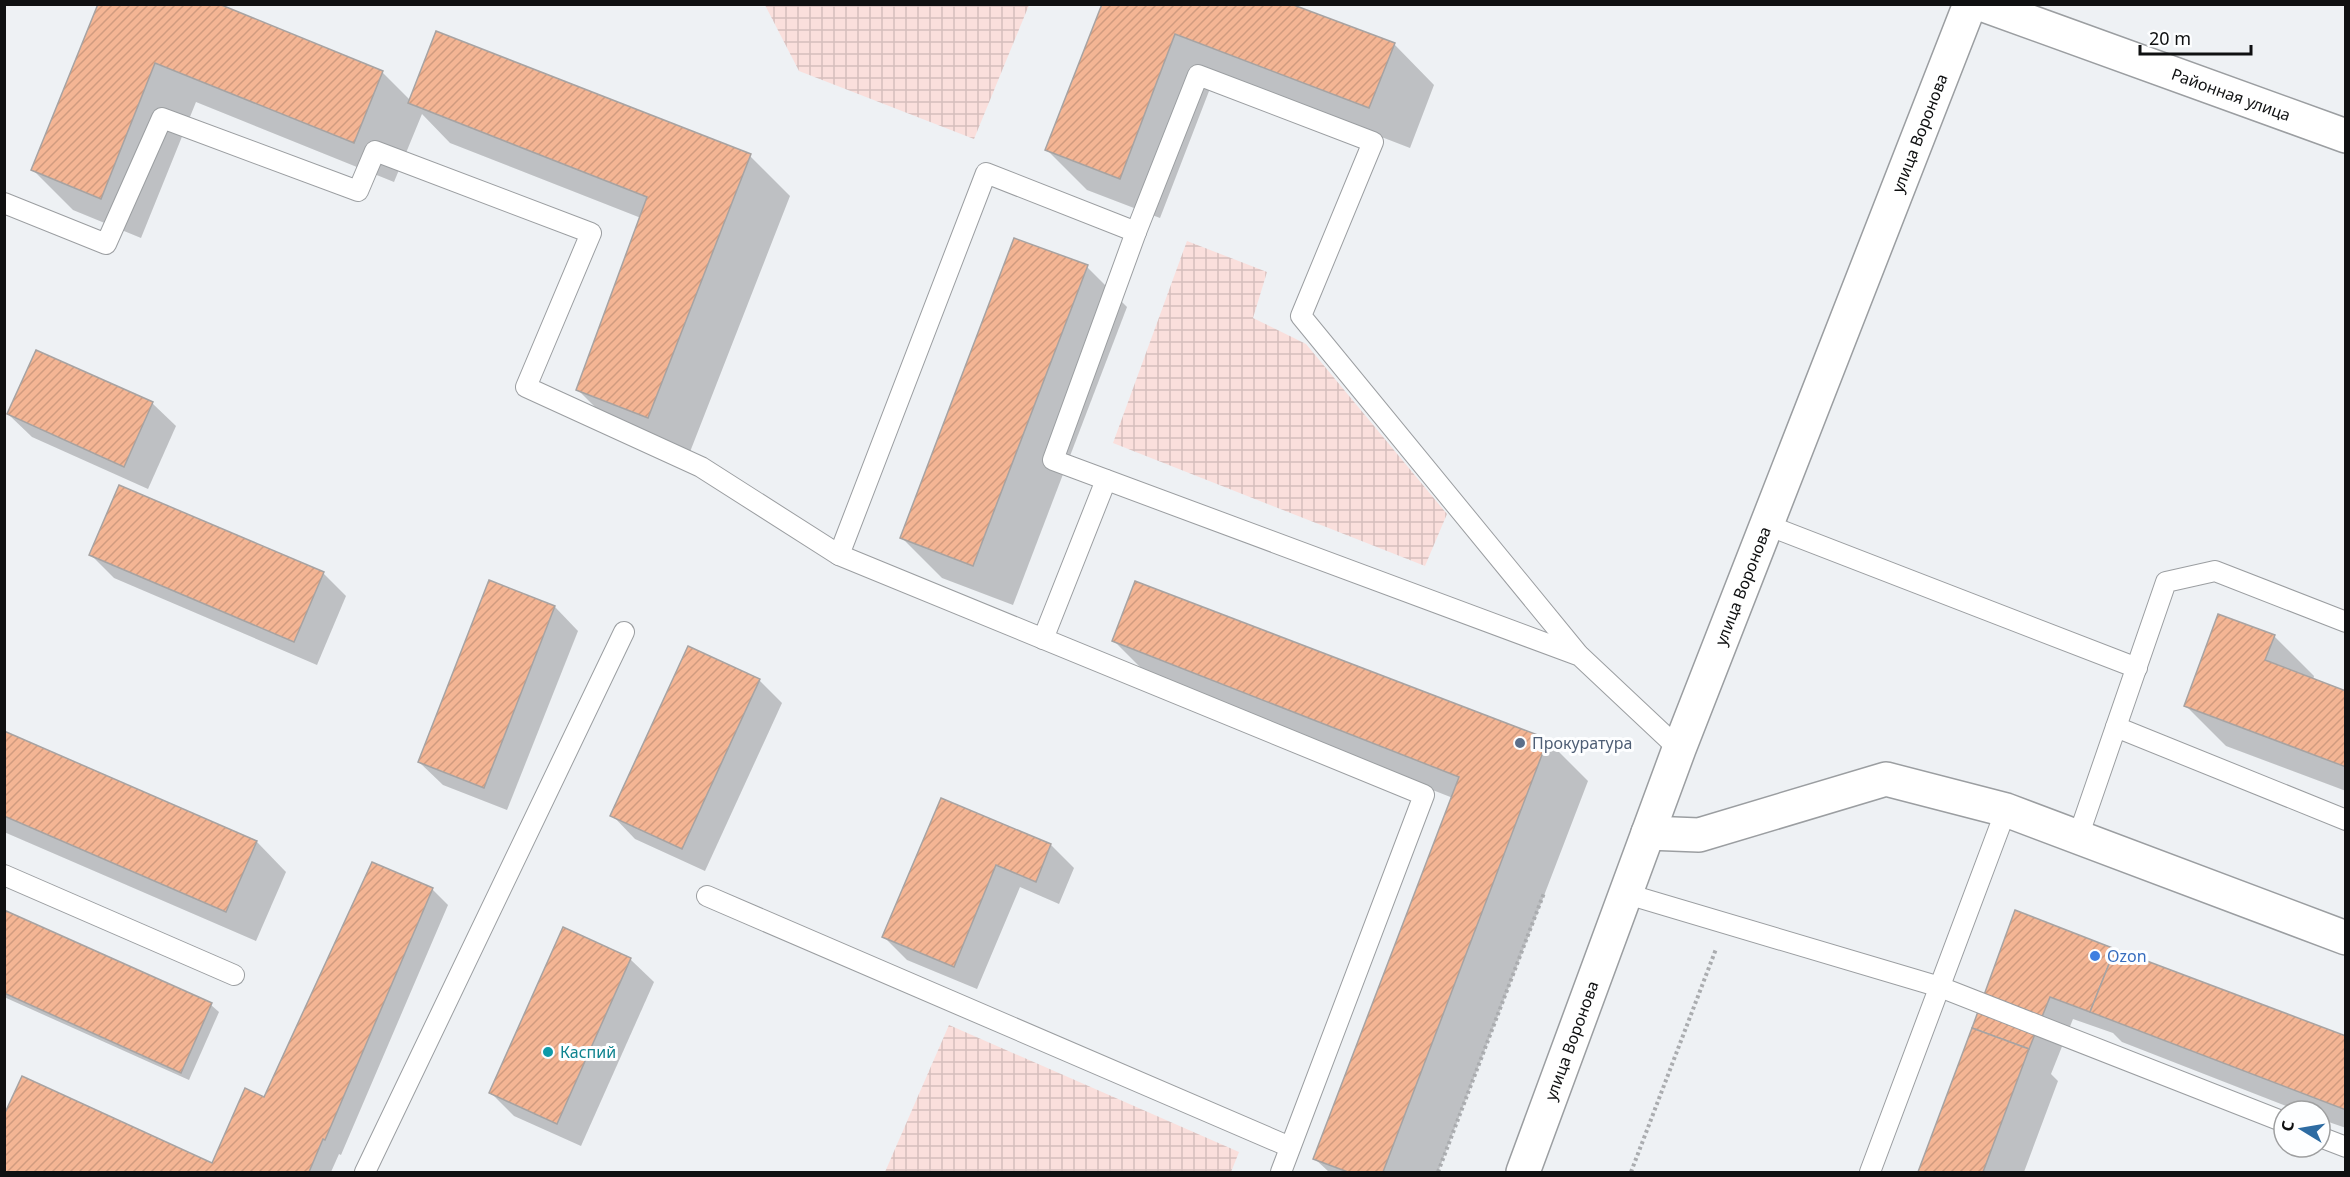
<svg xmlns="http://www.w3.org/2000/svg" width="2350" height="1177" font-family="'Noto Sans',sans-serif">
<defs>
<pattern id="industrial-grid" width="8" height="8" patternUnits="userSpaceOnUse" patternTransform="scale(1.5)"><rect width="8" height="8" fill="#fadfdc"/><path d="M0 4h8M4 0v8" fill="none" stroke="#d5bebc"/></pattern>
<pattern id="building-hatch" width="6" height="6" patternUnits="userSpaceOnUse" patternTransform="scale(1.5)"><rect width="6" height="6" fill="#f4b594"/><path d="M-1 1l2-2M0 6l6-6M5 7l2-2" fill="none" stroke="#d09b7f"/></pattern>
</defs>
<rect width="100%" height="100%" fill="#eef1f4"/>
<g fill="url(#industrial-grid)">
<polygon points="765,5 1029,5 974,139 799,71"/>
<polygon points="1187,241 1267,272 1253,318 1306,344 1447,514 1425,566 1113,443"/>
<polygon points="949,1025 1239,1152 1231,1172 885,1172"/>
</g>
<g fill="#0003">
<polygon points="100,4 382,72 411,101 750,156 790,196 688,457 617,429 577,389 641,218 450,143 422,114 394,182 196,102 141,238 73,210 33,170"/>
<polygon points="1103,4 1394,44 1434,85 1410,148 1216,73 1160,218 1087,190 1047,150"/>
<polygon points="1087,267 1127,307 1013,605 942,578 902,538"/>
<polygon points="152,403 176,426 148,489 32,437 8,414"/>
<polygon points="91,555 323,573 346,596 317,665 114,578"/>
<polygon points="490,582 555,607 578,631 507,810 443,785 419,762"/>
<polygon points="1135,583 1548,741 1588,781 1438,1172 1329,1172 1315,1159 1453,798 1154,681 1113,640"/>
<polygon points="2274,636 2314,676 2313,680 2346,692 2346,791 2226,746 2186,706"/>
<polygon points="759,680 782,703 705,871 635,839 612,815"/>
<polygon points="4,733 257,842 286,872 256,941 4,832"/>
<polygon points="942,800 1051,845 1074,868 1059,904 1020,887 977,989 907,960 884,937"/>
<polygon points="432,889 448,905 341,1155 339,1154 331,1172 4,1172 4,1119 213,1165"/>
<polygon points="4,912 211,1005 219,1012 189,1080 4,997"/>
<polygon points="2015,912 2346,1037 2346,1128 2320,1119 2320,1111 2299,1111 2122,1042 2113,1033 2073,1019 2051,1074 2058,1081 2024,1172 1919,1172"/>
<polygon points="630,959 654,982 581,1146 514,1116 491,1093"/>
</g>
<g fill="url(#building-hatch)" stroke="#a7a3a2" stroke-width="1.5">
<polygon points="98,4 219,4 383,71 354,143 155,63 101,199 31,170"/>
<polygon points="1102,4 1291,4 1395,43 1369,108 1175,34 1120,179 1045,150"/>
<polygon points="436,31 751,154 648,418 576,390 647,197 408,103"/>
<polygon points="1014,238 1088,265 973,566 900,538"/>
<polygon points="36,350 153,402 124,467 7,414"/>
<polygon points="119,485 324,572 294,642 89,555"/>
<polygon points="489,580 555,606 484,788 418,762"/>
<polygon points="1135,581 1548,739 1383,1172 1348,1172 1313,1159 1459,777 1112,641"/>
<polygon points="2218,614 2275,635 2265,660 2346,691 2346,767 2184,706"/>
<polygon points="688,646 760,679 682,849 610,816"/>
<polygon points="4,731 257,841 226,912 4,816"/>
<polygon points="941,798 1051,844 1036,882 996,865 954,967 882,937"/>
<polygon points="372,862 433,888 325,1140 323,1139 309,1172 4,1172 4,1115 22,1076 212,1163 245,1088 264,1097"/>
<polygon points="4,910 212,1003 181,1073 4,993"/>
<polygon points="2015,910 2115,949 2090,1012 2050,997 2029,1049 1972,1028"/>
<polygon points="563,927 631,958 557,1124 489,1093"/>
<polygon points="2115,949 2346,1036 2346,1110 2090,1012"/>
<polygon points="1972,1028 2029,1049 1983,1172 1918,1172"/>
</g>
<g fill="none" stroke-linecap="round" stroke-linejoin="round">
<g stroke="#9b9ea1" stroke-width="22">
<g id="lane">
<polyline points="4,203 106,244 162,118 358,191 375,151 591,233 526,387 701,467 839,555 986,173 1136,232 1053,460 1580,656 1679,749"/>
<polyline points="1136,232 1198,75 1373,142 1301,316 1578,654"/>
<polyline points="1767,525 2137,668"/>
<polyline points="839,555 1424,795 1281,1172"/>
<polyline points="1043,639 1106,480"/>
<polyline points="2116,727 2346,820"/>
<polyline points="2078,837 2166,582 2215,571 2346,622"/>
<polyline points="4,875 234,975"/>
<polyline points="1627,894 1940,987 2284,1122"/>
<polyline points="707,896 1290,1147"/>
<polyline points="2320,1137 2346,1147"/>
<polyline points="365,1172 624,632"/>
<polyline points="1870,1172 2006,810"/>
</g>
</g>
<g stroke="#9b9ea1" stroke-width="36">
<polyline id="street" points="1648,833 1699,835 1886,779 2006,810 2346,938"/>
</g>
<g stroke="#9b9ea1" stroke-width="36">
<g id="secondary">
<path id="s1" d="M 1981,4 L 2346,136"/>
<path id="s2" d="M 1523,1172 L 1679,749 L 1970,4"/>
</g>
</g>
<g stroke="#aaacaf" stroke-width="4" stroke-dasharray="3 3" stroke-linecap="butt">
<polyline points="1438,1172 1544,893"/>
<polyline points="1631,1172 1716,949"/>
</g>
<use href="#lane" stroke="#fff" stroke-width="20"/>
<use href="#street" stroke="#fff" stroke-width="33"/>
<use href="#secondary" stroke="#fff" stroke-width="33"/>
</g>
<circle fill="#5c6f8a" stroke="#fdfeff" stroke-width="2" cx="1520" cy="743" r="6"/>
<circle fill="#3f7fe0" stroke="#fdfeff" stroke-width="2" cx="2095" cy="956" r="6"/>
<circle fill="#0f9aa8" stroke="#fdfeff" stroke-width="2" cx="548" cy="1052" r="6"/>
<g text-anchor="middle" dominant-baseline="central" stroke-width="6" stroke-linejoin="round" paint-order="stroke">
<g font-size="16" fill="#0f1011" stroke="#fdfeff">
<text stroke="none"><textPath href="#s1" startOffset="266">Районная улица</textPath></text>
<text stroke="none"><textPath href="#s2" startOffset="1112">улица Воронова</textPath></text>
<text stroke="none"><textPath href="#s2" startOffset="626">улица Воронова</textPath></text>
<text stroke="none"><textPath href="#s2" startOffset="140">улица Воронова</textPath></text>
</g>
<g font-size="16" fill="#4e5e75" stroke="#fdfeff" text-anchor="start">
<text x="1532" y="743">Прокуратура</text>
</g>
<g font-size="16" fill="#366cbe" stroke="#fdfeff" text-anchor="start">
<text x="2107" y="956">Ozon</text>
</g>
<g font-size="16" fill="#0d838f" stroke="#fdfeff" text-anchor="start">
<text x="560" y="1052">Каспий</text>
</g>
</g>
<rect width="2350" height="1177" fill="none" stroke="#0f1011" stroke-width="12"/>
<g transform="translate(2302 1129) rotate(281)"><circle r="28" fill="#fdfeff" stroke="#9e9fa0" stroke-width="1.5"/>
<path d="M0-4.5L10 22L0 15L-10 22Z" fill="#2d6ba2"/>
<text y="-9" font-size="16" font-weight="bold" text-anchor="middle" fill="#0f1011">С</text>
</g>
<path d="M2140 45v9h111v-9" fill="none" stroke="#0f1011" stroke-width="3"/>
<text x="2149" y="45" font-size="18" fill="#0f1011" stroke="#fdfeff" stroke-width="4.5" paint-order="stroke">20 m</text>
</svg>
